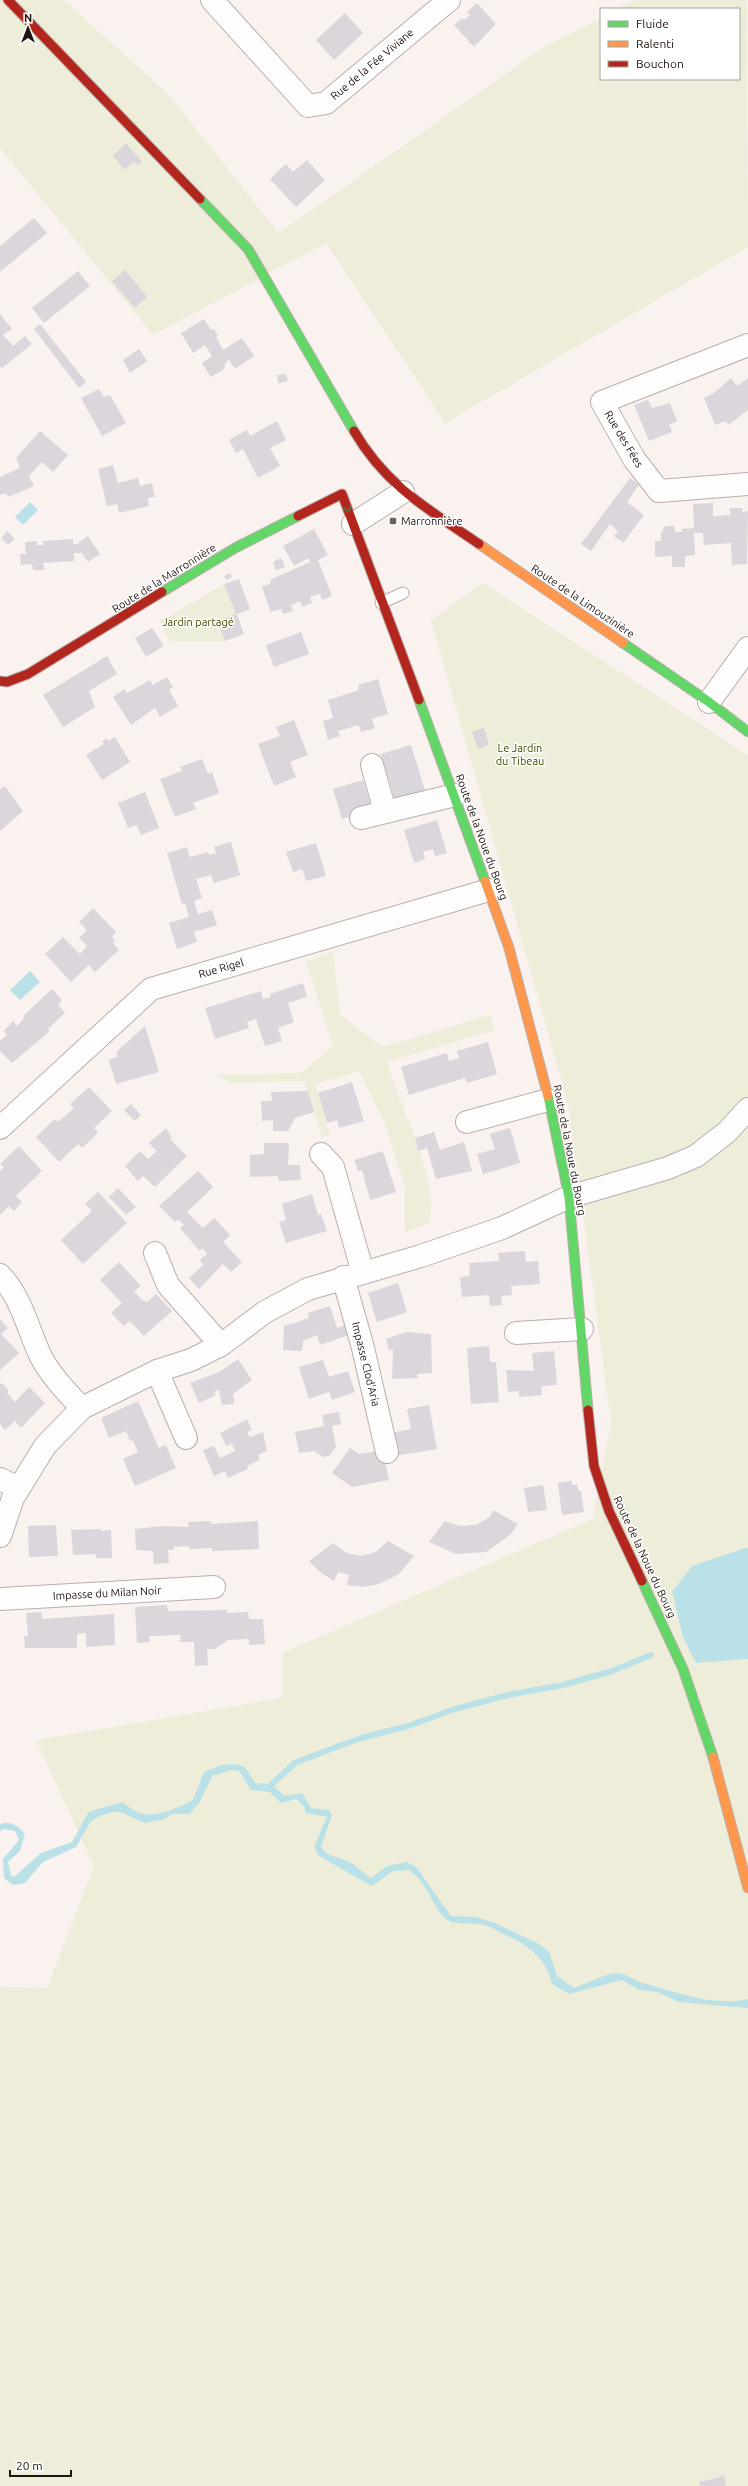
<svg xmlns="http://www.w3.org/2000/svg" width="748" height="2486" font-family="Ubuntu,sans-serif">
<rect width="100%" height="100%" fill="#faf2ef"/>
<g fill="#eeedd9">
<polygon points="0,0 64,0 169,95 279,233 544,47 601,18 601,79 739,79 739,9 617,9 634,0 747,0 748,247 445,423 326,243 153,335 0,148"/>
<polygon points="483,583 748,755 748,2486 0,2486 0,1987 47,1988 94,1866 36,1740 282,1698 282,1653 593,1519 611,1422 568,1104 431,620"/>
<polygon points="224,584 236,614 217,621 225,641 170,641 159,622"/>
<path d="M 333,952 L 340,1015 L 383,1047 L 490,1015 L 495,1030 L 387,1062 C 400,1105 422,1145 430,1190 C 432,1200 430,1213 430,1223 L 405,1232 L 405,1188 L 385,1124 L 359,1071 L 315,1084 L 330,1135 L 322,1137 L 304,1081 L 231,1083 L 215,1075 L 301,1073 L 333,1046 L 306,961 Z"/>
</g>
<g fill="#bae1e8">
<polygon points="30,502 38,510 23,525 15,517"/>
<polygon points="30,971 40,982 20,1000 10,990"/>
<polygon points="745,1548 748,1548 748,1659 696,1663 683,1637 672,1592 692,1566"/>
<path d="M 236,1764 L 245,1767 L 255,1783 L 272,1784 L 284,1796 L 302,1793 L 311,1808 L 329,1810 L 332,1815 L 321,1847 L 327,1854 L 350,1862 L 371,1878 L 387,1866 L 407,1862 L 416,1867 L 451,1916 L 475,1917 L 493,1922 L 539,1944 L 549,1952 L 557,1976 L 574,1988 C 587,1984 605,1973 618,1973 C 628,1974 634,1981 643,1983 C 677,1992 712,2007 748,1999 L 748,2008 L 679,2002 L 657,1992 L 639,1990 L 622,1980 L 569,1994 L 552,1984 C 546,1957 527,1945 503,1934 C 497,1931 490,1926 484,1925 C 473,1922 455,1927 445,1918 C 431,1905 429,1884 409,1870 L 393,1871 L 372,1886 L 319,1856 L 314,1847 L 327,1817 L 306,1813 L 304,1806 L 296,1799 L 281,1803 L 270,1792 L 251,1790 L 239,1771 L 231,1770 L 212,1776 L 200,1802 L 189,1814 L 172,1814 L 165,1819 L 145,1823 L 120,1812 L 112,1812 L 102,1815 L 91,1821 L 76,1847 L 43,1862 L 25,1883 L 13,1885 L 4,1878 L 3,1859 L 19,1840 L 15,1831 L 4,1829 L 0,1831 L 0,1824 C 12,1821 18,1826 25,1834 L 20,1851 L 8,1862 L 11,1875 L 14,1877 L 41,1853 L 72,1842 L 88,1813 L 91,1811 L 122,1802 C 126,1804 128,1807 132,1809 C 151,1822 176,1809 193,1800 L 204,1772 L 221,1765 Z"/>
</g>
<g fill="none" stroke-linecap="round" stroke-linejoin="round">
<polyline stroke="#bae1e8" stroke-width="6" points="272,1784 296,1762 361,1738 408,1726 455,1709 508,1695 563,1685 612,1671 651,1655"/>
</g>
<g fill="#dad6db">
<polygon points="477,3 496,24 474,47 454,25 462,18 464,20 470,15 467,12"/>
<polygon points="345,13 363,33 334,60 316,40"/>
<polygon points="126,143 142,162 138,166 134,161 125,170 113,156"/>
<polygon points="307,160 325,180 296,207 270,179 286,164 293,172"/>
<polygon points="34,218 47,233 0,272 0,246"/>
<polygon points="125,270 147,297 135,308 112,281"/>
<polygon points="78,271 90,286 44,323 32,308"/>
<polygon points="0,314 12,329 3,335 13,346 25,336 32,344 2,368 0,366"/>
<polygon points="204,319 211,330 214,329 218,336 216,337 223,350 242,338 254,356 235,369 229,360 226,362 224,369 211,377 202,363 212,356 205,345 193,353 181,333"/>
<polygon points="40,324 86,382 79,388 34,329"/>
<polygon points="139,349 147,361 130,373 123,360"/>
<polygon points="286,374 288,381 278,383 277,375"/>
<polygon points="731,378 737,386 748,378 748,410 728,425 726,421 715,425 704,398 714,393"/>
<polygon points="99,389 104,397 110,395 126,423 102,436 81,398"/>
<polygon points="648,400 652,408 670,403 677,421 669,425 672,432 649,441 634,405"/>
<polygon points="277,421 286,440 270,448 280,466 258,478 243,449 236,453 229,440 247,430 250,436"/>
<polygon points="40,431 68,455 53,472 42,462 29,476 34,486 8,497 6,493 0,495 0,477 20,468 16,458"/>
<polygon points="113,465 118,483 138,478 140,486 152,483 155,497 148,498 149,506 119,513 117,504 107,506 98,469"/>
<polygon points="630,478 639,485 627,502 644,515 623,543 614,536 618,531 610,524 591,551 581,544"/>
<polygon points="713,503 713,516 730,515 730,508 742,508 743,512 748,511 747,564 732,565 731,543 704,545 703,533 694,533 695,555 685,556 685,567 672,567 672,556 655,557 655,541 661,541 661,533 665,526 674,526 675,532 682,532 682,529 694,528 693,504"/>
<polygon points="314,529 328,555 318,560 332,596 322,600 320,594 310,597 312,603 302,607 300,601 291,605 293,611 283,614 281,609 271,612 262,587 271,583 270,580 310,562 308,558 294,566 283,546"/>
<polygon points="7,531 15,539 8,545 1,538"/>
<polygon points="88,536 100,554 88,562 82,553 74,553 74,561 43,563 44,570 33,570 32,564 21,565 20,554 26,554 25,542 37,541 37,545 43,545 43,541 73,539 73,544 77,544"/>
<polygon points="281,558 285,567 276,570 273,562"/>
<polygon points="230,573 232,577 226,580 224,576"/>
<polygon points="239,579 250,609 237,614 244,634 225,641 217,621 236,614 224,584"/>
<polygon points="152,628 164,646 146,657 135,638"/>
<polygon points="301,632 309,654 274,667 266,645"/>
<polygon points="107,656 117,674 89,691 95,707 63,727 43,695"/>
<polygon points="167,677 173,687 169,690 178,706 160,717 155,708 131,725 113,697 124,689 127,693 150,680 153,685"/>
<polygon points="378,679 388,714 372,719 375,728 361,732 359,725 338,731 340,736 328,740 323,721 333,718 328,700 359,690 358,685"/>
<polygon points="294,720 308,755 290,762 296,777 274,786 258,744 280,736 276,727"/>
<polygon points="484,728 489,745 478,749 472,732"/>
<polygon points="115,737 130,762 102,780 86,755 104,744 102,741 107,738 108,741"/>
<polygon points="411,745 427,797 397,806 381,754"/>
<polygon points="202,759 208,774 212,772 219,793 193,803 196,809 175,817 160,779 182,771 180,767"/>
<polygon points="363,780 372,810 342,819 333,789"/>
<polygon points="5,786 23,811 0,831 0,789"/>
<polygon points="145,792 159,828 141,835 137,825 128,828 118,803"/>
<polygon points="437,820 447,853 435,856 433,849 423,852 425,859 414,863 404,830"/>
<polygon points="231,842 240,875 214,883 211,875 196,879 202,898 194,901 198,914 212,910 217,925 194,932 197,942 177,949 169,923 189,917 185,903 182,904 167,853 187,847 190,857 208,852 209,855 216,853 214,847"/>
<polygon points="316,843 326,876 306,881 302,869 293,872 286,852"/>
<polygon points="93,908 116,932 112,937 115,940 113,943 119,950 95,972 89,965 71,982 45,954 63,937 80,954 87,946 79,938 87,930 79,922"/>
<polygon points="303,983 307,997 288,1003 294,1022 278,1028 282,1041 265,1046 256,1019 247,1022 249,1028 215,1039 205,1008 261,991 263,999 271,997 270,994"/>
<polygon points="52,989 62,1000 58,1005 65,1013 48,1029 50,1031 12,1063 0,1051 0,1041 7,1035 4,1031 13,1021 17,1026 24,1018 23,1016"/>
<polygon points="145,1026 159,1072 116,1084 109,1060 118,1057 116,1052"/>
<polygon points="488,1042 497,1074 467,1083 465,1078 409,1095 401,1067 447,1053 449,1061 459,1058 457,1051"/>
<polygon points="352,1082 364,1121 339,1128 337,1120 327,1123 318,1093"/>
<polygon points="89,1087 112,1111 94,1128 98,1133 82,1148 78,1144 59,1162 36,1137 55,1119 58,1122 74,1108 70,1104"/>
<polygon points="308,1091 314,1112 295,1118 288,1131 273,1131 273,1120 262,1121 261,1101 272,1101 271,1092"/>
<polygon points="131,1104 141,1115 135,1121 124,1110"/>
<polygon points="166,1128 172,1138 170,1139 187,1156 155,1187 143,1176 138,1181 125,1166 140,1151 148,1159 157,1151 149,1143"/>
<polygon points="510,1128 520,1163 483,1174 477,1154 495,1149 490,1134"/>
<polygon points="434,1132 440,1150 464,1142 472,1171 436,1179 427,1148 418,1151 415,1138"/>
<polygon points="264,1143 289,1143 288,1165 300,1165 301,1180 279,1181 278,1176 250,1177 250,1155 264,1154"/>
<polygon points="19,1146 42,1171 16,1196 22,1202 14,1211 9,1206 0,1215 0,1171 4,1167 0,1164"/>
<polygon points="383,1151 396,1192 370,1200 362,1170 358,1171 354,1160"/>
<polygon points="198,1171 213,1187 187,1212 203,1228 214,1218 230,1235 223,1242 242,1262 231,1272 223,1264 199,1289 189,1278 203,1265 200,1260 207,1254 202,1248 200,1251 180,1228 184,1225 178,1219 175,1222 159,1206"/>
<polygon points="118,1188 136,1207 126,1215 109,1197"/>
<polygon points="98,1192 127,1223 83,1264 61,1240 92,1211 85,1204"/>
<polygon points="312,1194 318,1215 321,1214 327,1231 286,1243 279,1222 286,1220 282,1204"/>
<polygon points="525,1251 526,1262 538,1261 540,1284 511,1286 512,1295 501,1296 502,1305 490,1306 489,1295 462,1297 460,1277 470,1276 469,1263 499,1261 498,1253"/>
<polygon points="119,1262 141,1286 134,1291 142,1300 147,1302 156,1294 172,1311 144,1336 130,1321 124,1326 111,1313 122,1303 100,1280"/>
<polygon points="398,1283 407,1312 377,1322 368,1293"/>
<polygon points="330,1306 337,1328 346,1325 349,1335 320,1345 317,1335 303,1341 302,1351 283,1350 284,1326 309,1318 308,1313"/>
<polygon points="0,1319 8,1328 1,1334 19,1353 0,1370"/>
<polygon points="406,1332 431,1334 432,1373 417,1374 418,1378 392,1379 393,1350 389,1350 386,1339"/>
<polygon points="489,1346 490,1362 496,1362 499,1402 471,1404 467,1348"/>
<polygon points="554,1351 557,1385 541,1386 542,1395 519,1397 519,1391 508,1392 506,1370 534,1371 532,1353"/>
<polygon points="238,1359 252,1380 233,1394 234,1404 222,1405 219,1390 214,1392 216,1395 199,1403 190,1383 219,1372"/>
<polygon points="323,1360 329,1377 348,1371 355,1392 332,1400 329,1392 309,1399 299,1367"/>
<polygon points="2,1383 9,1391 7,1393 15,1402 29,1387 45,1403 21,1428 15,1421 5,1430 0,1424 0,1385"/>
<polygon points="138,1401 159,1448 166,1445 176,1468 135,1486 123,1459 138,1452 133,1440 130,1441 126,1431 109,1438 101,1418"/>
<polygon points="429,1405 437,1449 394,1456 390,1433 411,1429 407,1409"/>
<polygon points="339,1412 341,1424 332,1426 336,1447 329,1456 323,1457 314,1451 299,1453 295,1432 324,1426 322,1415"/>
<polygon points="247,1419 252,1430 247,1432 250,1437 263,1432 267,1451 258,1455 260,1460 247,1466 248,1469 228,1478 225,1471 214,1476 203,1450 214,1446 220,1458 235,1451 232,1444 226,1446 220,1433"/>
<polygon points="350,1448 359,1454 383,1450 389,1480 352,1487 332,1473"/>
<polygon points="572,1481 572,1485 577,1484 578,1491 581,1491 584,1512 562,1515 558,1483"/>
<polygon points="543,1485 547,1510 528,1512 524,1488"/>
<polygon points="493,1510 518,1524 510,1535 486,1552 456,1554 429,1542 445,1521 460,1526 476,1525 490,1517"/>
<polygon points="211,1521 211,1524 258,1521 259,1549 212,1551 212,1548 190,1549 189,1546 174,1547 174,1550 168,1550 169,1563 154,1564 153,1551 136,1550 135,1529 162,1526 189,1527 188,1522"/>
<polygon points="56,1525 58,1556 29,1557 28,1526"/>
<polygon points="101,1529 101,1531 111,1530 112,1558 96,1558 96,1554 73,1555 71,1530"/>
<polygon points="388,1541 414,1556 399,1574 379,1584 363,1587 347,1585 349,1575 338,1572 334,1581 320,1572 309,1561 333,1543 346,1553 361,1556 376,1552"/>
<polygon points="167,1605 168,1611 227,1610 227,1613 248,1612 249,1619 263,1619 265,1644 249,1645 249,1639 228,1640 215,1649 207,1649 208,1665 195,1666 194,1642 180,1642 181,1635 149,1636 150,1642 137,1643 135,1607"/>
<polygon points="42,1612 42,1619 114,1614 115,1645 86,1647 86,1633 77,1634 77,1648 25,1648 24,1636 28,1636 26,1613"/>
<polygon points="724,2476 726,2486 700,2486 699,2482"/>
</g>
<g fill="none" stroke-linecap="round" stroke-linejoin="round">
<g stroke="#b9afac" stroke-width="13">
<polyline id="lane" points="381,603 403,593"/>
</g>
<g stroke="#b9afac" stroke-width="24">
<g id="street">
<polyline points="212,0 308,106 326,103 449,0"/>
<polyline points="748,345 602,402 634,459 659,491 748,484"/>
<polyline points="353,524 403,492"/>
<polyline points="709,702 748,648"/>
<polyline points="372,765 385,811"/>
<polyline points="361,818 455,795"/>
<polyline points="467,1122 548,1100"/>
<polyline points="0,1128 151,989 489,890"/>
<polyline points="321,1154 333,1167 363,1273"/>
<polyline points="155,1253 168,1285 221,1345"/>
<path d="M 0,1275 C 22,1298 28,1330 41,1357 C 51,1376 67,1393 82,1408"/>
<polyline points="343,1277 363,1348 387,1452"/>
<polyline points="516,1333 582,1329"/>
<polyline points="157,1371 186,1438"/>
<polyline points="0,1479 19,1488"/>
<polyline points="0,1536 13,1498 45,1446 82,1408 157,1371 191,1360 221,1345 265,1312 308,1289 421,1256 502,1228 569,1197 668,1168 696,1156 727,1132 748,1109"/>
<polyline points="0,1599 214,1587"/>
</g>
</g>
<g stroke="#b9afac" stroke-width="11">
<g id="fast">
<polyline points="200,199 248,249 354,431"/>
<polyline points="162,592 235,548 298,516"/>
<polyline points="623,643 709,702 748,732"/>
<polyline points="419,700 485,881"/>
<polyline points="548,1096 569,1197 588,1410"/>
<polyline points="642,1581 683,1669 713,1757"/>
</g>
</g>
<g stroke="#b9afac" stroke-width="11">
<g id="slow">
<polyline points="479,544 623,643"/>
<polyline points="485,881 509,948 548,1096"/>
<polyline points="713,1757 748,1888"/>
</g>
</g>
<g stroke="#b9afac" stroke-width="11">
<g id="jam">
<polyline points="8,0 200,199"/>
<path d="M 354,431 C 386,486 428,509 479,544"/>
<polyline points="298,516 342,494 419,700"/>
<polyline points="0,681 7,682 28,674 162,592"/>
<polyline points="588,1410 594,1466 609,1511 642,1581"/>
</g>
</g>
<use href="#lane" stroke="#fefdfd" stroke-width="11"/>
<use href="#street" stroke="#fefdfd" stroke-width="22"/>
<use href="#fast" stroke="#63d668" stroke-width="9"/>
<use href="#slow" stroke="#ff974d" stroke-width="9"/>
<use href="#jam" stroke="#b3261e" stroke-width="9"/>
</g>
<defs><path id="oneway-chevron" d="M-2-3.5L2.5 0L-2 3.5" fill="none" stroke-width="1.6" stroke-linecap="round" stroke-linejoin="round"/></defs>
<use stroke="#457f40" href="#oneway-chevron" transform="translate(348 509) rotate(68)"/>
<rect fill="#6c625e" stroke="#fff" stroke-width="1.5" x="389" y="517" width="8" height="8" rx="2"/>
<g text-anchor="middle" dominant-baseline="central" stroke-width="3" stroke-linejoin="round" paint-order="stroke">
<g font-size="11" fill="#201410" stroke="#fff">
<text transform="translate(372 64) rotate(-40)">Rue de la Fée Viviane</text>
<text transform="translate(624 439) rotate(59)">Rue des Fées</text>
<text transform="translate(164 578) rotate(-32)">Route de la Marronnière</text>
<text transform="translate(583 601) rotate(34)">Route de la Limouzinière</text>
<text transform="translate(482 837) rotate(70)">Route de la Noue du Bourg</text>
<text transform="translate(221 968) rotate(-16)">Rue Rigel</text>
<text transform="translate(570 1150) rotate(79)">Route de la Noue du Bourg</text>
<text transform="translate(366 1364) rotate(76)">Impasse Clod'Aria</text>
<text transform="translate(645 1557) rotate(65)">Route de la Noue du Bourg</text>
<text transform="translate(107 1593) rotate(-3)">Impasse du Milan Noir</text>
</g>
<g font-size="11" fill="#201410" stroke="#fff" text-anchor="start">
<text x="401" y="521">Marronnière</text>
</g>
<g font-size="11" fill="#474d00" stroke="#fff">
<text x="198" y="622">Jardin partagé</text>
<text x="520" y="748">Le Jardin<tspan x="520" dy="13">du Tibeau</tspan></text>
</g>
</g>
<rect x="600" y="8" width="140" height="72" fill="#ffffff" stroke="#a6a19f"/>
<rect x="608" y="21" width="20" height="6" fill="#63d668" stroke="#a6a19f"/>
<text x="636" y="28" font-size="12" fill="#201410">Fluide</text>
<rect x="608" y="41" width="20" height="6" fill="#ff974d" stroke="#a6a19f"/>
<text x="636" y="48" font-size="12" fill="#201410">Ralenti</text>
<rect x="608" y="61" width="20" height="6" fill="#b3261e" stroke="#a6a19f"/>
<text x="636" y="68" font-size="12" fill="#201410">Bouchon</text>
<g transform="translate(28 28)" stroke="#ffffff" stroke-width="3" paint-order="stroke">
<path d="M0-3L7 15L0 10L-7 15Z" fill="#201410"/>
<text y="-6" font-size="11" font-weight="bold" text-anchor="middle" fill="#201410">N</text>
</g>
<path d="M10 2470v6h61v-6" fill="none" stroke="#201410" stroke-width="2"/>
<text x="16" y="2470" font-size="12" fill="#201410" stroke="#ffffff" stroke-width="3" paint-order="stroke">20 m</text>
</svg>
